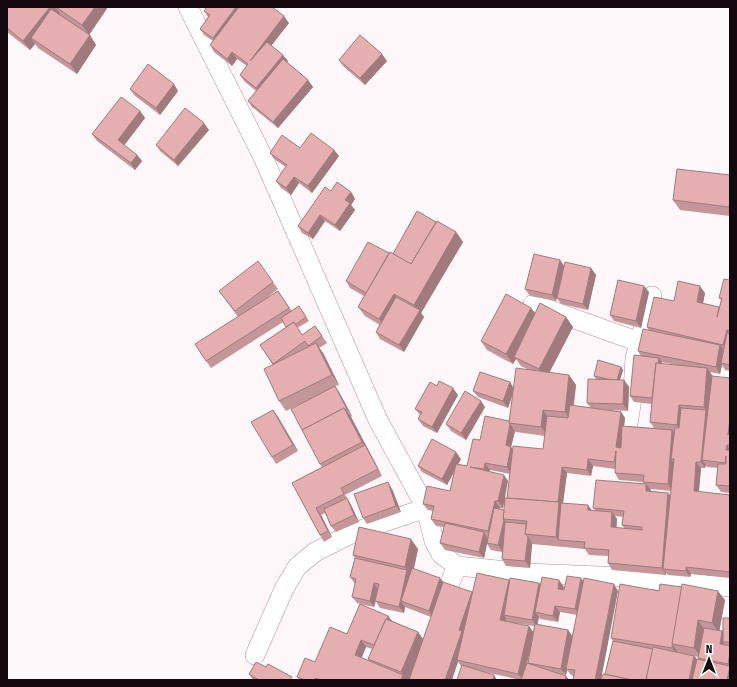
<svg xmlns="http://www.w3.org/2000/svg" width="737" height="687" font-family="'Fira Sans Condensed',sans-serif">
<rect width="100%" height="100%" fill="#fef7fa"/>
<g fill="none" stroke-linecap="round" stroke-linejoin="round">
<g stroke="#b091a2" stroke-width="20">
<g id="street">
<polyline points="188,7 263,157 378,420 426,508 434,541 441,554 457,566 527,573 623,577 730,587"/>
<polyline points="533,304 639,342"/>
<polyline points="638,359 730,376"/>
<polyline points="624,450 633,392 635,358 652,296"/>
<polyline points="439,609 457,566"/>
<polyline points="255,655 284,589 297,567 315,552 355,532 426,508"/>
<polyline points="606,680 617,614"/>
</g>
</g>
<use href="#street" stroke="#fff" stroke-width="19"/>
</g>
<g fill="#c59699" fill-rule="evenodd">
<polygon points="7,7 108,7 89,35 96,45 77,74 38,48 35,44 30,50 7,32"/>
<polygon points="204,11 289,23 271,45 288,61 287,62 308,80 313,87 278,128 252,107 248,101 256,91 244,81 240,75 247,66 237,59 232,66 214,52 210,45 213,41 204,35 200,29 208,17"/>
<polygon points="339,60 387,61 365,85 343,66"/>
<polygon points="130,89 178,91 160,115 134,95"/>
<polygon points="140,111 145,118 124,145 137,155 142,161 135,170 97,141 92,134"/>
<polygon points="209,130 178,166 160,151 156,145"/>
<polygon points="300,148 334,150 339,156 312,193 299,183 291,195 281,188 276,181 286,167 274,159 270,153"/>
<polygon points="730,175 730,216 680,210 673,200"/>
<polygon points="331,191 351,192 355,199 351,205 355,210 340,231 325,221 313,239 302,233 298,226"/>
<polygon points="436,222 456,232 463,242 421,313 424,317 404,352 380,339 376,332 380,325 365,316 358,307 364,296 350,288 346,281 389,253 393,254"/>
<polygon points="560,260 564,266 591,268 596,275 588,310 561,304 557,298 556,301 530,296 525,289"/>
<path d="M 730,280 L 730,371 L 725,370 L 722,365 L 720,374 L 710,372 L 713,377 L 730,378 L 730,493 L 721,492 L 716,485 L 718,468 L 707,467 L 706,465 L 705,468 L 701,468 L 699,492 L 730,495 L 730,578 L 691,574 L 690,577 L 668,575 L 666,573 L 666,575 L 612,570 L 608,563 L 608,556 L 589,555 L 585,549 L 532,544 L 530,568 L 506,566 L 502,559 L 502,552 L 491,550 L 487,544 L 484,558 L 445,550 L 440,543 L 444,527 L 436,526 L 431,519 L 433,511 L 428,510 L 423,504 L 450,491 L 454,472 L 447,485 L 422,472 L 418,466 L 461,459 L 458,464 L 467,466 L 480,440 L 509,421 L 513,394 L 508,408 L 478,397 L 473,391 L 510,382 L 513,388 L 529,370 L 521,366 L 516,359 L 513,364 L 487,350 L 481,341 L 531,308 L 535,313 L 566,317 L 573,327 L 549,373 L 569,375 L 576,385 L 574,406 L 591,408 L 587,403 L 596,379 L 594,376 L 621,367 L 623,370 L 620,380 L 624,380 L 629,387 L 628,411 L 609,410 L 621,412 L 625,418 L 624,426 L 654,428 L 650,422 L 652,404 L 634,402 L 630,396 L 641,356 L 638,351 L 649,331 L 647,327 L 674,301 L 705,293 L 703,303 L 719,308 L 721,300 L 719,298 ZM 661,362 L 682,366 L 663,364 ZM 515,431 L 516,432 L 545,436 L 543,449 L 513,449 L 511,447 ZM 593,466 L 615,469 L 615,473 L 619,480 L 643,482 L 644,484 L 593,508 L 596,511 L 592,511 L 563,503 L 567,473 L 591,476 ZM 490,470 L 510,474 L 507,498 L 505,498 L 489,471 ZM 650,489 L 671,491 L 671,496 L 668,493 L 651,491 ZM 504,499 L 504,510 L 499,510 L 500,508 L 503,508 ZM 615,516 L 623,517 L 622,525 L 625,529 L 616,528 L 617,519 Z"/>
<polygon points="273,282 278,289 259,304 278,291 292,311 299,306 309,321 297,328 302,335 315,326 327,343 319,348 323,353 339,385 335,386 339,392 352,416 351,417 382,476 345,495 351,505 359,522 336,532 331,526 325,513 321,515 332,537 324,542 320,535 292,483 322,467 320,464 308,400 286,411 279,401 273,365 260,345 286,327 283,322 211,368 206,361 238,317 219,291"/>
<polygon points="649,292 641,328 614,321 610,315"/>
<polygon points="458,395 437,433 423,426 418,419 420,415 415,409"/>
<polygon points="485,407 466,440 451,431 446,424"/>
<polygon points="273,410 278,417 298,451 276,464 272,457"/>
<polygon points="392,489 401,512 367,524 363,518"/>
<path d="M 418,549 L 414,569 L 444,583 L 473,593 L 510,582 L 540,585 L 564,587 L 563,590 L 564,590 L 583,582 L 618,591 L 574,676 L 571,675 L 567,670 L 566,675 L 560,674 L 566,676 L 569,680 L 521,680 L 462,667 L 458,662 L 410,677 L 409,680 L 300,680 L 297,677 L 347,634 L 360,604 L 357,603 L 352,597 L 355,584 L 350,577 L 355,558 L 353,555 ZM 376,601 L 380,608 L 404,613 L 405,607 L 431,617 L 423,639 L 418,632 L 392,621 L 388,616 L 360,604 L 374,607 ZM 560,612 L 577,615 L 572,636 L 568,630 L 537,625 L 539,617 L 540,619 L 558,622 ZM 515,623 L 534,626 L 533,632 ZM 366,647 L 372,649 L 368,659 L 370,661 L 361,658 ZM 530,649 L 528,663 L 529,664 L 527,665 Z"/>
<path d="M 659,591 L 725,600 L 719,631 L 722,631 L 730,618 L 730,680 L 605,674 L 613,641 L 611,638 ZM 695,656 L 698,657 L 699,659 L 697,659 Z"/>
<polygon points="266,667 294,680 253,680 249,674"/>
</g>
<g fill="#a07a7d">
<polygon points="50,7 55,7 60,13 37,42 31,38 35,44 30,50 23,41"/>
<polygon points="95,7 108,7 89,35 82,25"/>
<polygon points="236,7 245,7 218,45 213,38"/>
<polygon points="284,16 289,23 255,67 250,61"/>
<polygon points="90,35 96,45 77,74 70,64"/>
<polygon points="232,52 237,59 232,66 227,59"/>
<polygon points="382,54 387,61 365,85 360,78"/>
<polygon points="283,55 288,61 261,95 256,88"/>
<polygon points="308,80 313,87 278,128 273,122"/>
<polygon points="174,84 178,91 160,115 156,108"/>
<polygon points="140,111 145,118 123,147 118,140"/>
<polygon points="204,123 209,130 178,166 174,160"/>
<polygon points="334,150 339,156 312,193 308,186"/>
<polygon points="137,155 142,161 135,170 131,163"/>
<polygon points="294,177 299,183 291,195 286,188"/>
<polygon points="351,192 355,199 351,205 355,210 340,231 335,225 345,200"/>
<polygon points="320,215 325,221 313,239 308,233"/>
<polygon points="456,232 463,242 421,313 424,317 404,352 399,345 419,312 414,305"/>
<polygon points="560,260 564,266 556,301 552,295"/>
<polygon points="591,268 596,275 588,310 583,304"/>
<polygon points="644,286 649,292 641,328 636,321"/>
<polygon points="700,286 705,293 702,308 697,302"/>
<polygon points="394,294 401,303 386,328 379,319"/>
<polygon points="531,308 538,317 514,357 516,359 513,364 506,354"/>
<polygon points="566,317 573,327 546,379 539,369"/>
<polygon points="727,330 730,335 727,352 723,345"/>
<polygon points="316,343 323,353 339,385 332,375"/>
<polygon points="720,345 725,352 721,363 722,365 720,374 716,367"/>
<polygon points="659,358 663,364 655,398"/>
<polygon points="621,367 623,370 618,385 616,382"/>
<polygon points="707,368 714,378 710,417 704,407"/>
<polygon points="569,375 576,385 571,422 565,412"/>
<polygon points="624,380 629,387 628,411 623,404"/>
<polygon points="510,382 514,389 508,408 503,401"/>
<polygon points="335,386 339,392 352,416 347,409"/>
<polygon points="453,388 458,395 437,433 432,427"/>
<polygon points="481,401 485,407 466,440 461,433"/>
<polygon points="679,405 686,414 684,435 677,425"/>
<polygon points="344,408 351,417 382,476 378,469 362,442"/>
<polygon points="273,410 278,417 298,451 293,445"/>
<polygon points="543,410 550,420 548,436 541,427"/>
<polygon points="706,410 710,417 702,460 706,465 705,468 701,462"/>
<polygon points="621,412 625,418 621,454 616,447"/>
<polygon points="510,424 515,431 511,447 515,453 511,474 507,467 506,445"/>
<polygon points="672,430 677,436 674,459 671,459 675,464 672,491 668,484"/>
<polygon points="727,445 730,450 730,456 726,450"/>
<polygon points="456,452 461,459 447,485 442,479"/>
<polygon points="588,459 593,466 591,476 587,470"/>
<polygon points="696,462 701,468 698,498 694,491"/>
<polygon points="485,463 490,470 488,476 484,469"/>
<polygon points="562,467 567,473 558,540 556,537 557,505"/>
<polygon points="504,475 508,481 503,508 498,501"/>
<polygon points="388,482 392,489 401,512 396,506"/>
<polygon points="646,484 651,490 650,497 646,491"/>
<polygon points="668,493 673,499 663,569 666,573 666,575 662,568"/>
<polygon points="347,498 351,505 359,522 354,515"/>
<polygon points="495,501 500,508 493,538 488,531"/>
<polygon points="588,505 593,512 588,510"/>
<polygon points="316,508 321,515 332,537 328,531"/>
<polygon points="612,512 617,519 616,534 611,527"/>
<polygon points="504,520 509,527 503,552 498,545"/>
<polygon points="484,532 488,539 484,558 479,552"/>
<polygon points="528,537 532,544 530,568 525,561"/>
<polygon points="411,539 418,549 406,603 401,601 405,607 404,613 399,607 407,570 405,567"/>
<polygon points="686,567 691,574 690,577 686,571"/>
<polygon points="440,578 445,584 433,618 429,611"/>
<polygon points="581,578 586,585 580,616 575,609"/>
<polygon points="509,580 513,587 504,615 506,618 505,626 500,620"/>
<polygon points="559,580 564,587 562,596 558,589"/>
<polygon points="374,583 378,590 374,607 370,601"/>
<polygon points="539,583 543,589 535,612 539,617 537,627 532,620"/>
<polygon points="614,584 618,591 601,680 595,680"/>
<polygon points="718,591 725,600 719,633 712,623"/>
<polygon points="472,592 476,599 457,660 458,662 452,680 445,680 459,630"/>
<polygon points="555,606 560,612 558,622 553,616"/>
<polygon points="388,616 393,622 375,646"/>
<polygon points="698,620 705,630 701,657 694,648"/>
<polygon points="529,626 534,633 523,680 518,674"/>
<polygon points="568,630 573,637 566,669 567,670 566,675 561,669"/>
<polygon points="722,631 727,638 723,642 725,646 720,644"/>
<polygon points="418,632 425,642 409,680 407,680 401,672"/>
<polygon points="361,640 366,647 360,662 355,655"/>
<polygon points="672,644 677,651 676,655 672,648"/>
<polygon points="730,653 730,667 728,664"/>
<polygon points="694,656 701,666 698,680 689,680"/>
<polygon points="403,675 407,680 401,680"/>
<polygon points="494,675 497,680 493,680"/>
<polygon points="566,676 569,680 565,680"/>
</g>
<g fill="#e5afb2" stroke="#a07a7d">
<polygon points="7,7 50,7 23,41 7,28"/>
<polygon points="56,7 95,7 82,25"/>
<polygon points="207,7 236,7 213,38 200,29 210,15 204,11"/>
<polygon points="239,7 272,7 284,16 250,61 267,42 283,55 256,88 240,75 248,64 232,52 227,59 210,45"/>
<polygon points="51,9 90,35 70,64 31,38"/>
<polygon points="360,35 382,54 360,78 339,60"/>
<polygon points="283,59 308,80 273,122 248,101"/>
<polygon points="148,64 174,84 156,108 130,89"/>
<polygon points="121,97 140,111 118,140 137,155 131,163 92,134"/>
<polygon points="185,108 204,123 174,160 156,145"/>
<polygon points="311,133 334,150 308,186 294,177 286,188 276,181 287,165 270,153 282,135 300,148"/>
<polygon points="677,169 730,175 730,198 729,207 673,200"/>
<polygon points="337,182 351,192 345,200 350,203 335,225 320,215 308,233 298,226 325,187 331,191"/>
<polygon points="417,211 436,222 411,264 393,254"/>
<polygon points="437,221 456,232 414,305 394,294 379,319 358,307 390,252 411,264"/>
<polygon points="368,242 389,253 366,293 346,281"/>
<polygon points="534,254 560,260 552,295 525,289"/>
<polygon points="258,261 273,282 235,311 219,291"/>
<polygon points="565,262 591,268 583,304 557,298"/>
<polygon points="724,279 730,280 730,331 727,330 723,345 647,327 654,297 674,301 678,281 700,286 697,302 719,307 717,317 722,298 719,298"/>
<polygon points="618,280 644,286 636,321 610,315"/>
<polygon points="278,291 289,308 206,361 195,344"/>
<polygon points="506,294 531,308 506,354 481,341"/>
<polygon points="396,297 420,310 399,345 376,332"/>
<polygon points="540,303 566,317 539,369 514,357"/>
<polygon points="299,306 306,317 295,325 294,322 286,327 281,318"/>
<polygon points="294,322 302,335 315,326 322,336 308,346 305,341 273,364 260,345"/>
<polygon points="643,329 720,345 716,367 638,351"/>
<polygon points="727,333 730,334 730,365 721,363"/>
<polygon points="316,343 332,375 279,401 264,369"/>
<polygon points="634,355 659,358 658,364 656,363 652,398 630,396"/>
<polygon points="598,360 621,367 617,380 607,379 594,376"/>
<polygon points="656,363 707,368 704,407 679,405 677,425 650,422"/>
<polygon points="516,368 569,375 565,412 543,410 541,427 509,423"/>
<polygon points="480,372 510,382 503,401 473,391"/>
<polygon points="712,376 730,378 730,418 728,435 730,425 730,445 727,445 726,450 730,450 730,486 716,485 718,464 726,464 726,456 725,463 702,460"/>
<polygon points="588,379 624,380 623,404 587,403"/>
<polygon points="439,381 453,388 432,427 418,419 422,412 415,409 430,382 437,386"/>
<polygon points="335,386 347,409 346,410 344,408 302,430 291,409"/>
<polygon points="465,391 481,401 461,433 446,424"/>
<polygon points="570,405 621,412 616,447 621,448 622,426 672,430 668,484 643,482 644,475 615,473 616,451 614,462 588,459 587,470 562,467 558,502 507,498 513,446 543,449 547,416 568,418"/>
<polygon points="344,408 362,442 320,464 302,430"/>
<polygon points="681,408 706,410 701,462 696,462 694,491 730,495 730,572 686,567 686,571 663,569 674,459 671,459 675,428 679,428"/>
<polygon points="273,410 293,445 272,457 251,422"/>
<polygon points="485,416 509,421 509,423 510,424 506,445 511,447 507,467 485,463 484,469 470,467 504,475 498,501 495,501 488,531 431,519 434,506 423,504 427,486 450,491 456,464 467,466 473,439 480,440"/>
<polygon points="432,439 456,452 442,479 418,466"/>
<polygon points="365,445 378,469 341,488 344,494 316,508 328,531 320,535 292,483"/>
<polygon points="596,480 646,484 646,491 668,493 662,568 608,563 609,550 584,548 585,542 558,540 561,503 588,505 588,510 612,512 611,527 642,530 642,527 622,525 624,511 593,508"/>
<polygon points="388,482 396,506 363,518 354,494"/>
<polygon points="347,498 354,515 331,526 324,509"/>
<polygon points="505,498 559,502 556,537 525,534 527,521 503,519"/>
<polygon points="494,508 504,510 503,519 504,520 498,545 487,543"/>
<polygon points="505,522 526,524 525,534 528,537 525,561 502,559"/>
<polygon points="445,523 484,532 479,552 440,543"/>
<polygon points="359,527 411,539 405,567 353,555"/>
<polygon points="355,558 407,570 399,607 375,601 379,584 374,583 370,601 352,597 356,579 350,577"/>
<polygon points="412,568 440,578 429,611 401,601"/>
<polygon points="477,573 509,580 500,620 529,626 518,674 457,660"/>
<polygon points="567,576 581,578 575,609 555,606 553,616 535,612 542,577 559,580 558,589 564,590"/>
<polygon points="510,578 539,583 532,620 504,615"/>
<polygon points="584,578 614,584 595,680 573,680 575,670 566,669"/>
<polygon points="443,582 472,592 459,630 462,631 445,680 409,680"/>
<polygon points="620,584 659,591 660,584 682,587 672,648 611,638"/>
<polygon points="682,584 718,591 712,623 698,620 694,648 672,644"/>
<polygon points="360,604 388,616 387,619 386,619 374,645 361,640 355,655 403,675 401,680 320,680 316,678 315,680 305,680 297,677 305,658 315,662 330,627 347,634"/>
<rect x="723" y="618" width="7" height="24"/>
<polygon points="386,619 418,632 401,672 368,659"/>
<polygon points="535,624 568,630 561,669 528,663"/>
<polygon points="704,628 722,631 720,644 730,646 730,653 728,664 698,658"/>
<polygon points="613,641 653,649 646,680 632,680 605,674"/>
<polygon points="653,647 694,656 689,680 646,680"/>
<polygon points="697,659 730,666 727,680 692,680"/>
<polygon points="256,662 266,667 268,664 292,677 290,680 259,680 249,674"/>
<polygon points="527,663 566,676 565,680 521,680"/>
<polygon points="462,665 494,675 493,680 457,680"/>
<polygon points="730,667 730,680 728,680"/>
<polygon points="603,674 632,680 601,680"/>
</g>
<rect width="737" height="687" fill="none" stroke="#14090f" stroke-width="16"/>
<g transform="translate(709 659)" stroke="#ffffff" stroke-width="3" paint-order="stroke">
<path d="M0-3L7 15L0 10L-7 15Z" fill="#14090f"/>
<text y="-6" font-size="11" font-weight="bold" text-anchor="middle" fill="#14090f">N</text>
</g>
</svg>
